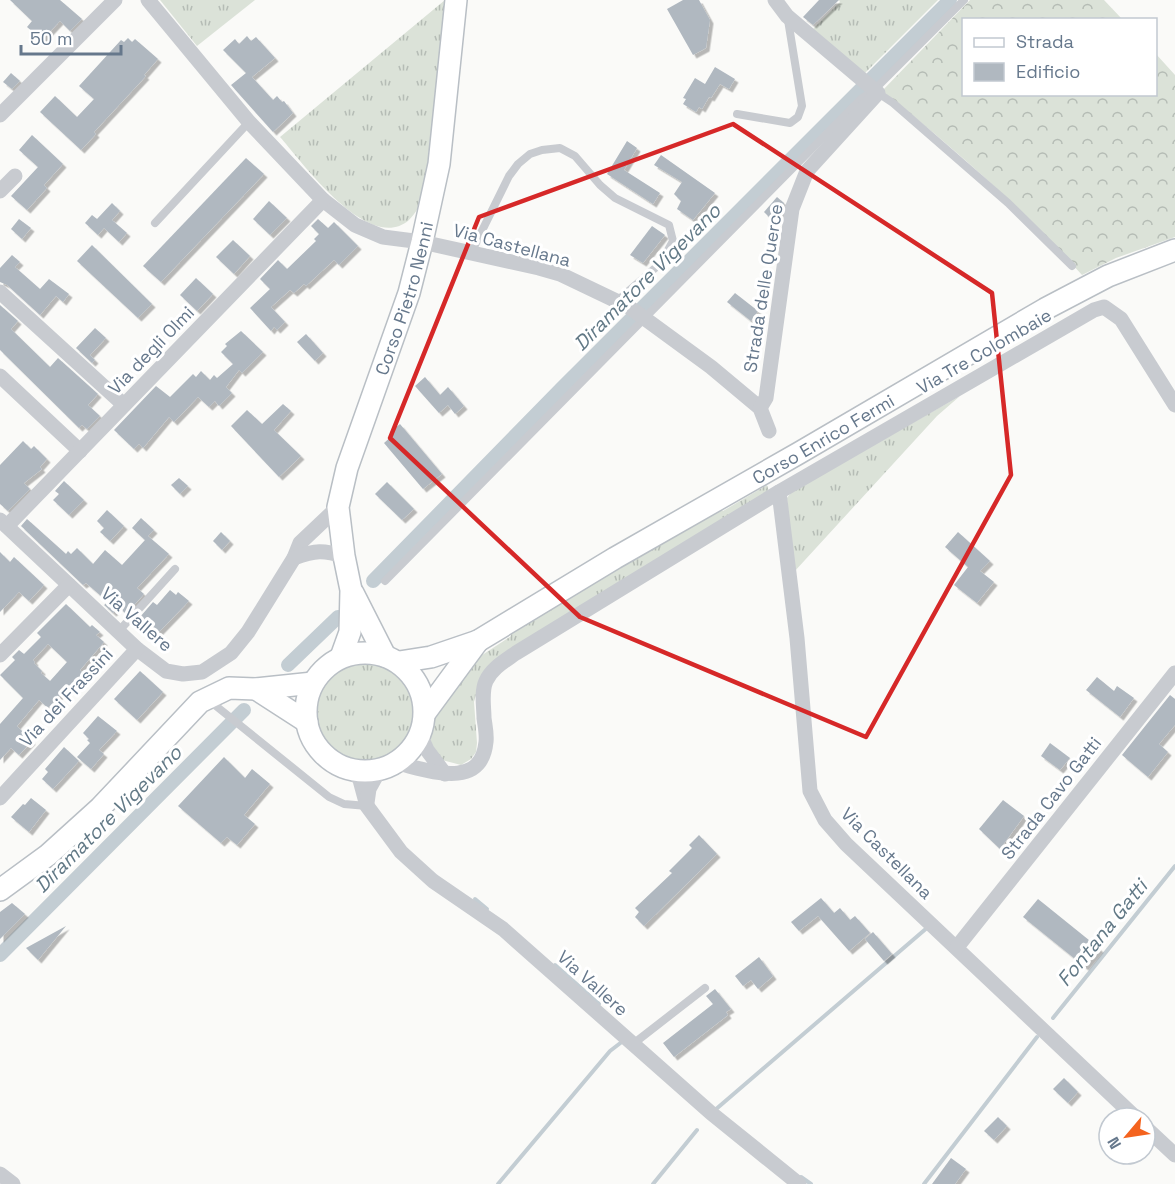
<svg xmlns="http://www.w3.org/2000/svg" width="1175" height="1184" font-family="'Space Grotesk',sans-serif">
<defs>
<pattern id="grass-tufts" width="24" height="20" patternUnits="userSpaceOnUse" patternTransform="scale(1.5)"><rect width="24" height="20" fill="#dbe2d8"/><path d="M3 7l-1-3M5 7V3M7 7l1-3M15 17l-1-3M17 17v-4M19 17l1-3" fill="none" stroke="#b5bcb5"/></pattern>
<pattern id="forest-crowns" width="20" height="18" patternUnits="userSpaceOnUse" patternTransform="scale(1.5)"><rect width="20" height="18" fill="#dbe2d8"/><path d="M2 6a3 3 0 1 1 6 0M12 15a3 3 0 1 1 6 0" fill="none" stroke="#b5bcb5"/></pattern>
<filter id="shadow"><feDropShadow dx="3.5" dy="3.5" stdDeviation="0" flood-color="#0004"/></filter>
</defs>
<rect width="100%" height="100%" fill="#fafaf8"/>
<g fill="url(#grass-tufts)">
<polygon points="160,0 255,0 197,46"/>
<path d="M 445,0 L 424,197 C 420,205 415,214 409,220 C 369,255 302,162 280,137 Z"/>
<polygon points="839,0 938,0 863,75 812,30 840,2"/>
<polygon points="960,396 937,416 794,572 787,498 792,491"/>
<polygon points="767,485 769,492 480,678 474,702 477,743 476,752 471,759 461,765 442,760 432,747 430,735 435,715 470,663 511,636 510,633 720,509 723,511"/>
<circle cx="364" cy="712" r="50"/>
</g>
<path fill="url(#forest-crowns)" d="M 970,0 L 1104,0 L 1122,19 L 964,20 L 964,94 L 1156,94 L 1156,54 L 1175,75 L 1175,237 L 1116,258 L 1082,275 C 1022,208 953,147 882,91 Z"/>
<g fill="none" stroke-linecap="round" stroke-linejoin="round">
<g stroke="#c3cdd3" stroke-width="4">
<polyline points="475,899 487,909"/>
<polyline points="555,965 599,1004"/>
<polyline points="1053,1018 1175,866"/>
<polyline points="715,1110 928,927"/>
<polyline points="801,1177 811,1184"/>
<polyline points="498,1184 610,1051 623,1041"/>
<polyline points="653,1184 697,1130"/>
<polyline points="924,1184 1037,1037"/>
</g>
<g stroke="#c3cdd3" stroke-width="14">
<polyline points="373,581 561,389 950,0"/>
<polyline points="288,665 338,617"/>
<polyline points="0,955 244,710"/>
</g>
</g>
<g fill="#b0b8c0" fill-rule="evenodd" filter="url(#shadow)">
<polygon points="10,0 60,0 82,19 70,31 60,21 42,40 27,27 32,21"/>
<polygon points="683,0 699,0 710,20 706,48 693,55 667,9"/>
<polygon points="819,0 839,0 813,25 803,17"/>
<polygon points="247,36 251,41 256,37 275,58 252,77 273,100 277,96 282,102 284,101 293,113 273,132 231,85 246,73 223,50 235,39 239,44"/>
<polygon points="128,38 132,42 135,39 158,59 144,75 146,76 94,132 96,134 81,150 40,112 55,96 77,117 94,99 79,86 121,40 124,42"/>
<polygon points="715,67 735,79 729,89 720,84 711,98 709,97 702,109 699,107 696,112 683,104 686,99 683,98 695,78 705,84"/>
<polygon points="11,73 20,81 12,89 3,82"/>
<polygon points="32,135 63,164 44,185 47,188 27,210 11,196 38,167 19,150"/>
<polygon points="627,141 637,148 624,170 660,193 653,204 607,174"/>
<polygon points="661,155 715,193 693,220 677,209 681,201 674,194 682,182 654,165"/>
<polygon points="246,158 264,174 161,282 143,266"/>
<polygon points="777,197 784,203 782,211 773,221 764,212"/>
<polygon points="269,201 287,218 270,235 253,219"/>
<polygon points="112,203 120,211 112,220 127,233 119,242 104,228 98,235 85,223 92,215 97,219"/>
<polygon points="19,219 31,228 22,239 11,229"/>
<polygon points="318,219 328,228 334,222 358,246 339,265 334,260 306,286 304,284 294,293 290,290 271,307 285,322 277,330 274,327 271,331 250,308 270,289 260,279 278,260 287,269 316,241 314,239 319,234 311,226"/>
<polygon points="652,226 665,235 643,263 630,255"/>
<polygon points="233,240 250,256 234,274 216,257"/>
<polygon points="92,245 152,304 138,318 77,261"/>
<polygon points="12,255 20,262 15,267 40,289 49,279 69,294 63,302 56,296 40,315 7,285 0,282 0,268"/>
<polygon points="196,278 213,294 197,311 180,295"/>
<polygon points="735,293 758,311 751,321 727,302"/>
<polygon points="0,305 18,321 11,329 50,367 58,358 98,394 88,405 100,416 87,429 82,425 79,428 0,350"/>
<polygon points="95,328 106,338 90,355 95,360 92,363 76,348"/>
<polygon points="241,331 263,352 242,373 239,370 226,387 232,393 219,406 215,401 209,407 198,397 174,422 169,417 143,448 139,444 134,449 114,430 156,386 170,397 193,374 196,377 201,371 210,380 214,375 217,378 233,364 221,352 227,346 225,344"/>
<polygon points="306,334 323,353 315,361 297,342"/>
<polygon points="425,377 440,395 448,387 464,406 455,414 448,405 439,413 415,386"/>
<polygon points="283,404 291,411 274,430 301,456 279,477 231,426 247,410 262,424"/>
<polygon points="400,424 442,474 423,489 384,443 393,435 390,432"/>
<polygon points="23,441 31,449 34,446 47,459 40,467 42,469 24,483 30,489 8,511 0,504 0,465"/>
<polygon points="179,478 188,486 180,494 171,485"/>
<polygon points="64,481 84,500 69,515 53,500 59,494 55,491"/>
<polygon points="387,482 414,509 402,520 375,494"/>
<polygon points="107,510 124,526 110,541 100,532 104,528 97,521"/>
<polygon points="141,518 154,530 148,536 169,554 137,588 144,594 126,614 119,607 113,613 104,605 108,602 86,583 83,585 21,526 27,519 66,554 68,551 71,554 77,548 93,564 105,550 122,565 145,540 132,528"/>
<polygon points="221,532 230,541 222,550 213,541"/>
<polygon points="958,532 990,561 980,571 994,582 977,603 954,585 968,567 945,547"/>
<polygon points="0,552 10,562 14,557 44,585 29,601 19,592 0,612"/>
<polygon points="170,590 176,595 178,592 189,601 158,633 140,617 153,602 157,605"/>
<path d="M 66,604 L 90,627 L 92,625 L 100,632 L 96,635 L 104,642 L 80,670 L 83,673 L 64,694 L 63,692 L 48,708 L 39,700 L 17,726 L 32,741 L 19,755 L 11,748 L 0,760 L 0,724 L 23,698 L 0,675 L 15,660 L 12,657 L 19,650 L 24,654 L 41,637 L 37,633 ZM 48,644 L 67,662 L 50,681 L 41,673 L 42,671 L 34,663 L 35,662 L 33,660 Z"/>
<polygon points="140,671 163,692 137,720 114,699"/>
<polygon points="1097,677 1114,691 1117,686 1134,698 1120,717 1086,690"/>
<polygon points="1170,695 1175,699 1175,725 1159,744 1168,752 1148,777 1122,755"/>
<polygon points="98,716 117,731 99,750 104,754 91,769 77,757 90,743 87,740 89,739 83,733"/>
<polygon points="1050,743 1070,758 1060,770 1041,756"/>
<polygon points="64,747 79,761 53,789 42,779 48,772 45,769"/>
<polygon points="224,757 245,778 252,769 270,784 244,815 255,824 237,845 227,837 221,843 178,806"/>
<polygon points="31,798 46,810 29,832 11,817 23,804 25,805"/>
<polygon points="1003,800 1024,816 1000,849 979,829"/>
<polygon points="699,835 717,854 644,926 635,917 639,912 635,908 672,873 669,871 692,848 689,845"/>
<polygon points="821,898 834,913 840,908 850,920 855,916 870,933 849,951 818,916 799,931 791,922"/>
<polygon points="1038,899 1100,949 1085,967 1023,917"/>
<polygon points="12,903 25,914 0,939 0,912"/>
<polygon points="66,926 38,960 26,948"/>
<polygon points="873,932 892,954 884,961 865,939"/>
<polygon points="759,957 773,976 758,989 751,980 743,986 735,976"/>
<polygon points="715,989 731,1009 726,1012 728,1015 674,1057 663,1043 713,1004 706,996"/>
<polygon points="1064,1078 1078,1092 1068,1103 1053,1089"/>
<polygon points="998,1117 1007,1126 994,1140 984,1131"/>
<polygon points="951,1158 966,1169 955,1184 932,1184"/>
</g>
<g fill="none" stroke-linecap="round" stroke-linejoin="round">
<g stroke="#b9bfc5" stroke-width="24">
<g id="secondary">
<polyline points="353,593 385,656"/>
<circle cx="365" cy="712" r="59"/>
<path id="s1" d="M 341,657 L 350,632 L 351,590 L 344,556 L 338,507 L 347,468 L 409,293 L 422,242 L 439,164 L 456,0"/>
<path id="s2" d="M 399,662 L 431,657 L 478,641 L 615,558 L 799,453 L 1045,309 L 1108,276 L 1175,250"/>
<polyline points="256,689 307,722"/>
<polyline points="425,713 478,641"/>
<polyline points="0,890 48,855 100,808 200,702 229,688 256,689 313,683"/>
</g>
</g>
<g stroke="#c8cbd0" stroke-width="8">
<polyline points="878,93 893,103 1008,203 1072,266"/>
<polyline points="737,114 790,123 798,117 802,106 788,20"/>
<polyline points="155,223 249,122"/>
<polyline points="471,253 509,176 518,164 530,154 542,150 560,148 575,156 600,185 615,198 669,225 673,241 661,263 617,301"/>
<polyline points="385,581 861,99 874,90 964,0"/>
<polyline points="118,632 175,569"/>
<polyline points="216,706 329,797 344,804 367,806"/>
<polyline points="633,1044 705,988"/>
</g>
<g stroke="#c8cbd0" stroke-width="15">
<polyline points="148,0 249,122 323,200 355,225 383,237 422,242 539,268 560,274 629,307 711,367 760,408 769,431"/>
<polyline points="0,115 115,0"/>
<polyline points="0,191 15,176"/>
<polyline points="0,292 124,405"/>
<polyline points="0,376 80,451"/>
<polyline points="760,408 766,398 792,209 807,171 878,93 787,16 775,0"/>
<polyline points="779,492 797,638 810,791 825,820 846,844 1136,1118"/>
<polyline points="0,520 137,649 166,671 183,674 202,672 231,653 248,632 294,558 300,543 338,507"/>
<polyline points="7,526 323,200"/>
<path d="M 294,558 C 316,550 323,550 344,556"/>
<polyline points="0,655 69,585"/>
<polyline points="420,734 427,750 445,774"/>
<path d="M 397,763 C 428,770 481,791 486,742 C 487,734 485,726 484,718 C 484,707 481,692 486,681 C 492,668 505,661 516,653 L 779,492 L 1094,310 L 1104,307 L 1121,319 L 1175,405"/>
<polyline points="353,770 360,780 367,806 401,852 433,881 503,929 711,1113 799,1184"/>
<polyline points="0,798 137,649"/>
<polyline points="367,803 369,789 380,769"/>
<polyline points="957,947 1175,673"/>
<polyline points="1145,1127 1175,1155"/>
<polyline points="0,1174 13,1184"/>
</g>
<use href="#secondary" stroke="#fff" stroke-width="21"/>
</g>
<path fill="none" stroke="#d62828" stroke-width="4.5" stroke-linejoin="round" d="M 733,124 L 992,293 L 1011,475 L 866,737 L 580,617 L 390,438 L 479,217 Z"/>
<g text-anchor="middle" dominant-baseline="central" stroke-width="6" stroke-linejoin="round" paint-order="stroke">
<g font-size="18" fill="#66788c" stroke="#fff">
<text transform="translate(512 245) rotate(15)">Via Castellana</text>
<text transform="translate(763 288) rotate(-81)">Strada delle Querce</text>
<text stroke="none"><textPath href="#s1" startOffset="372">Corso Pietro Nenni</textPath></text>
<text transform="translate(151 350) rotate(-46)">Via degli Olmi</text>
<text transform="translate(984 351) rotate(-30)">Via Tre Colombaie</text>
<text stroke="none"><textPath href="#s2" startOffset="482">Corso Enrico Fermi</textPath></text>
<text transform="translate(137 619) rotate(41)">Via Vallere</text>
<text transform="translate(66 697) rotate(-47)">Via dei Frassini</text>
<text transform="translate(1051 798) rotate(-52)">Strada Cavo Gatti</text>
<text transform="translate(887 853) rotate(45)">Via Castellana</text>
<text transform="translate(593 983) rotate(42)">Via Vallere</text>
</g>
<g font-size="20" font-style="italic" fill="#627986" stroke="#fff">
<text transform="translate(647 277) rotate(-45)">Diramatore Vigevano</text>
<text transform="translate(108 819) rotate(-45)">Diramatore Vigevano</text>
<text transform="translate(1102 933) rotate(-51)">Fontana Gatti</text>
</g>
</g>
<rect x="962" y="18" width="195" height="78" fill="#ffffff" stroke="#c2c9d1" stroke-width="1.5"/>
<rect x="974" y="38" width="30" height="9" fill="#ffffff" stroke="#c2c9d1" stroke-width="1.5"/>
<text x="1016" y="48" font-size="18" fill="#66788c">Strada</text>
<rect x="974" y="63" width="30" height="18" fill="#b0b8c0" stroke="#c2c9d1" stroke-width="1.5"/>
<text x="1016" y="78" font-size="18" fill="#66788c">Edificio</text>
<g transform="translate(1127 1136) rotate(241)"><circle r="28" fill="#ffffff" stroke="#c2c9d1" stroke-width="1.5"/>
<path d="M0-4.5L10 22L0 15L-10 22Z" fill="#f4631e"/>
<text y="-9" font-size="16" font-weight="bold" text-anchor="middle" fill="#66788c">N</text>
</g>
<path d="M21 45v9h100v-9" fill="none" stroke="#66788c" stroke-width="3"/>
<text x="30" y="45" font-size="18" fill="#66788c" stroke="#ffffff" stroke-width="4.5" paint-order="stroke">50 m</text>
</svg>
